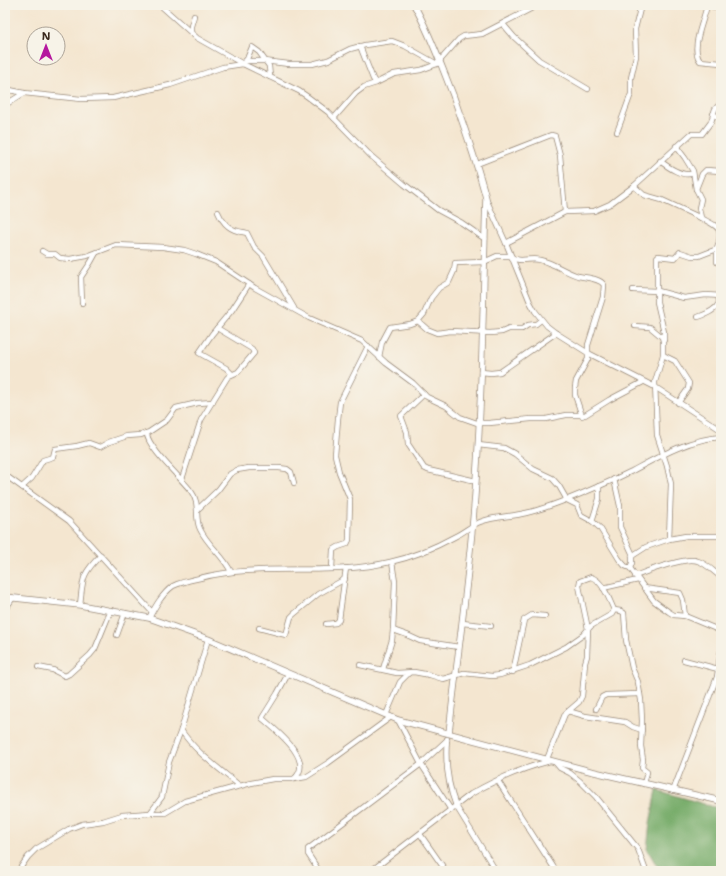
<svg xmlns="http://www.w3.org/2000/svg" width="726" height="876" font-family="'Shantell Sans',sans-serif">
<rect width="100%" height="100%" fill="#f7f3e8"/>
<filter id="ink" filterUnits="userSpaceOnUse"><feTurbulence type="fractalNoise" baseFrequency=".025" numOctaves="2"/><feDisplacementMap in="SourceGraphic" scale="8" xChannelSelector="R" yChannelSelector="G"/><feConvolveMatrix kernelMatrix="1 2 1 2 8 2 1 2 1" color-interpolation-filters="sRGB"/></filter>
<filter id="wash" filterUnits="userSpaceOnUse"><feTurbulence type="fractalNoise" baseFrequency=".012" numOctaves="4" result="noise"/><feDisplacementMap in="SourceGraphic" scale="16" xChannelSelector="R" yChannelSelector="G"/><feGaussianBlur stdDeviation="0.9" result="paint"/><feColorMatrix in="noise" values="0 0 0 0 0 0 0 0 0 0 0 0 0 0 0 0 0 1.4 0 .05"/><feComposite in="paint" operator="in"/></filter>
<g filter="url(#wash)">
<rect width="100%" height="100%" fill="#f4e6d0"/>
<polygon fill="#74ab68" stroke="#586a43" points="657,790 721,809 721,871 660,871 647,849 650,823"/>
</g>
<g filter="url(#ink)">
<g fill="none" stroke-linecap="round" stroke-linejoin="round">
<g stroke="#988877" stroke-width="6">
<g id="minor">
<polyline points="160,5 197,38 243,64"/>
<path d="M 707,5 C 704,21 690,48 700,61 L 721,63"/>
<polyline points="708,5 721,9"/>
<polyline points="503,24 514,37 539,60 588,89"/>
<polyline points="191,33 191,26 194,16"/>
<polyline points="360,46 373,79 376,83"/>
<polyline points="246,61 264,61 289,64 312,64 328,60 350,49 365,45 392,41 405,46 437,64 459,39 464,36 482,34 538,5"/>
<polyline points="244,62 247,59 252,47 259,52 269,66 270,77"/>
<polyline points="5,89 24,93 81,99 113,98 170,85 223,67 243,64 299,91 308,97 328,112 371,156 404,184 438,210 462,223 485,239"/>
<polyline points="5,105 24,93"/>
<polyline points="713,114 721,119"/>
<polyline points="334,118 356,93 364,87 376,83 394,74 421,70 437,64"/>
<polyline points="617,132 631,94 631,78 636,56 635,29 641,5"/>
<path d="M 660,161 C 668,167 683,178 693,173"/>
<polyline points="477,164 551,135 555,136 560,155 565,212"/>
<polyline points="634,186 644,195 662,200 701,218"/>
<polyline points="696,189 702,174 706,170 721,171"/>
<polyline points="486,199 506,243 530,302 535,311 547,326 556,333 588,353 655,387 721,430"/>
<path d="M 218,212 C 221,220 228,229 238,231 C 241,232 244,232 247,233 L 254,247 L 263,256 L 294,308"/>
<polyline points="506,243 565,212 594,211 610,204 634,186 691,134 702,134 711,122 715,109 721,103"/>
<polyline points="717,249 717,262 721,265"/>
<polyline points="42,251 47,254 55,254 60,258 70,259 87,256 116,245 163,247 184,250 196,254 216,262 255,288 309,318 362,341 386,363 413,383 427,397 446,406 460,417 477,423 489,423 531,419 546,419 566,415 585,415 609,400 643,382"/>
<polyline points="633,290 658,291 684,298 706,295 721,296"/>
<polyline points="82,303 81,277 91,262 96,253"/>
<path d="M 698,317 C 704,315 716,310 719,303 C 719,302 719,298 718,296"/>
<polyline points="418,321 427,329 437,333 451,331 490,333 502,332 509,329 522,329 528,325 536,324 541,320"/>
<path d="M 664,340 L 664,332 L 657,302 L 657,257 L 658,256 L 675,258 L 680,252 L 692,256 L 699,256 L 717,249 C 724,227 718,227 701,218 L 699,208 L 701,199 L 696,189 L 693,171 L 685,158 L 676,146"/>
<polyline points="663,355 675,361 689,383 688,389 678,403"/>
<path d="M 379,357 L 382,342 L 390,327 L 410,324 L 418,321 L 424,314 L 431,298 L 439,288 L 449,282 L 454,271 L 455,263 L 484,262 L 497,256 L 510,256 C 519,264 530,257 540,260 C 554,263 565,272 578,276 C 586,278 600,278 604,285 L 603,297 L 588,345 L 588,359 L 576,381 L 575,388 L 575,395 L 582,416"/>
<polyline points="481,372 491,373 500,372 556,333"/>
<polyline points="232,374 226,368 199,353 212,334 232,310 249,284"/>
<polyline points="424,394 401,416 407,432 408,444 424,468 428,470 476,481"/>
<path d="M 147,433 C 146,446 182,479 191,491 C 201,504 194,517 200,529 C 208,546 224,556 231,572"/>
<polyline points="478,445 504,448 515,454 533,469 552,478 559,486 567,500 577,505 581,515 592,521 600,528 619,559 625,566 630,568 654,601 669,612 674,615 685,616 721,631"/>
<polyline points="5,475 69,521 152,612"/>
<polyline points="182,479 201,420 227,378 229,376 238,372 254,353 252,349 217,328"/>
<polyline points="614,479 620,506 620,527 632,553 632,563 630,568"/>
<polyline points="22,487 32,478 43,460 53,457 55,449 77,446 89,443 100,447 109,442 127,436 141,435 149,432 167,420 176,408 198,403 213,402"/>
<polyline points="198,509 218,490 230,474 237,470 249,468 279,468 287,469 291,472 294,483"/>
<polyline points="592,521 599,499 599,486"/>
<polyline points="669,539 686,536 721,536"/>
<polyline points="632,556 646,547 669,539 671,484 667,466 657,435 655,382 663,355 663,341 662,337 650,327 635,326"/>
<polyline points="332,568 333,550 338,547 347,544 349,540 350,499 339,472 335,455 338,419 340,402 368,346"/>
<path d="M 635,576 C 648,571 686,556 698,561 C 707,564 714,572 721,577"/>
<polyline points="603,588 638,580"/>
<polyline points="644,588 680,593 683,600 685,616"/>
<path d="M 80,605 C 83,579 81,575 101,555"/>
<polyline points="5,609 13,598"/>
<polyline points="614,610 621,611 624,613 626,640 632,668 638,682 641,700 642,721 641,746 643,760 642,768 647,772 644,784"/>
<path d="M 149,618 C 155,607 162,594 173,586 C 181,582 191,580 200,578 C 262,562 328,577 390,562 C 413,557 436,547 456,536 C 464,532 472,525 480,522 C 495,516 511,517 526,513 C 548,508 569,499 590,490 C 604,484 618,478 632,471 C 660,456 689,439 721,437"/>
<polyline points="462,623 491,626"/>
<polyline points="326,624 336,623 339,620 346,568"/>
<polyline points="259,628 286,635 291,617 294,614 318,594 345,579"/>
<polyline points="393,630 407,635 420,641 459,647"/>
<polyline points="117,635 125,613"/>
<polyline points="684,660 718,669"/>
<polyline points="360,665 397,673 414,672 430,675 443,679 464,673 492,676 500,675 530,665 566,647 583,635 591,626 612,614 614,610"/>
<polyline points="38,667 53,670 65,676 69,674 90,655 95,649 111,610"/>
<polyline points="383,669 392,640 393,630 395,582 392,562"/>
<polyline points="513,672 524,620 532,615 545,616"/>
<path d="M 288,674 L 277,694 L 262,718 C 275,730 316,760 294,779"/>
<polyline points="596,709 602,697 606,695 640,694"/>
<polyline points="568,711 585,716 625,722 633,727 642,730"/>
<polyline points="386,715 400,682 409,673"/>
<polyline points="398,720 421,764 451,810"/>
<path d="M 181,730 C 195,752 220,769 240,786"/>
<path d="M 447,739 C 445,762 448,785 456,806 L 496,871"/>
<path d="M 547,759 L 565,714 L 579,702 L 582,696 L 585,663 L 587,656 L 588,629 L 579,586 L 580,581 L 591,577 C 603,581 609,599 614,610"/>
<polyline points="555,762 560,768 570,773 580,781 596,797 638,849 646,871"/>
<polyline points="498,781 556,871"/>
<polyline points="673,791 717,677 721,650"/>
<polyline points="150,813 162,797 169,762 181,730 208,639"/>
<polyline points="420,834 446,871"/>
<polyline points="18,871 28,857 36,849 69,829 82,824 103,821 122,815 150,813 165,813 185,801 251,783 273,779 294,779 306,777 328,763 391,717"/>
<polyline points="319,871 308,854 308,849 421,764 447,740"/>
<path d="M 371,871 L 471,794 C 495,780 523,768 550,761"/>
</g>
</g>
<g stroke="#988877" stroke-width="7">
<g id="tertiary">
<path d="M 414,5 C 430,33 441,65 453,95 C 465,129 477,163 486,198 C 483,292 483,386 476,480 C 471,565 458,649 449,733"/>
<polyline points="5,597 80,605 149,618 208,639 398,720 590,771 721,801"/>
</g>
</g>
<use href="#minor" stroke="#fff" stroke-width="4.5"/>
<use href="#tertiary" stroke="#fff" stroke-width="5.5"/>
</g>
</g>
<rect width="726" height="876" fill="none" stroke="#f7f3e8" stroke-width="20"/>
<g transform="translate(46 46)"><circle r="19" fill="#f7f3e8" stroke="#aca397"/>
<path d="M0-3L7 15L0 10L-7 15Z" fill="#b5179e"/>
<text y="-6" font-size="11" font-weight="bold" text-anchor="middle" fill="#3b2a1e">N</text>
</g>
</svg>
